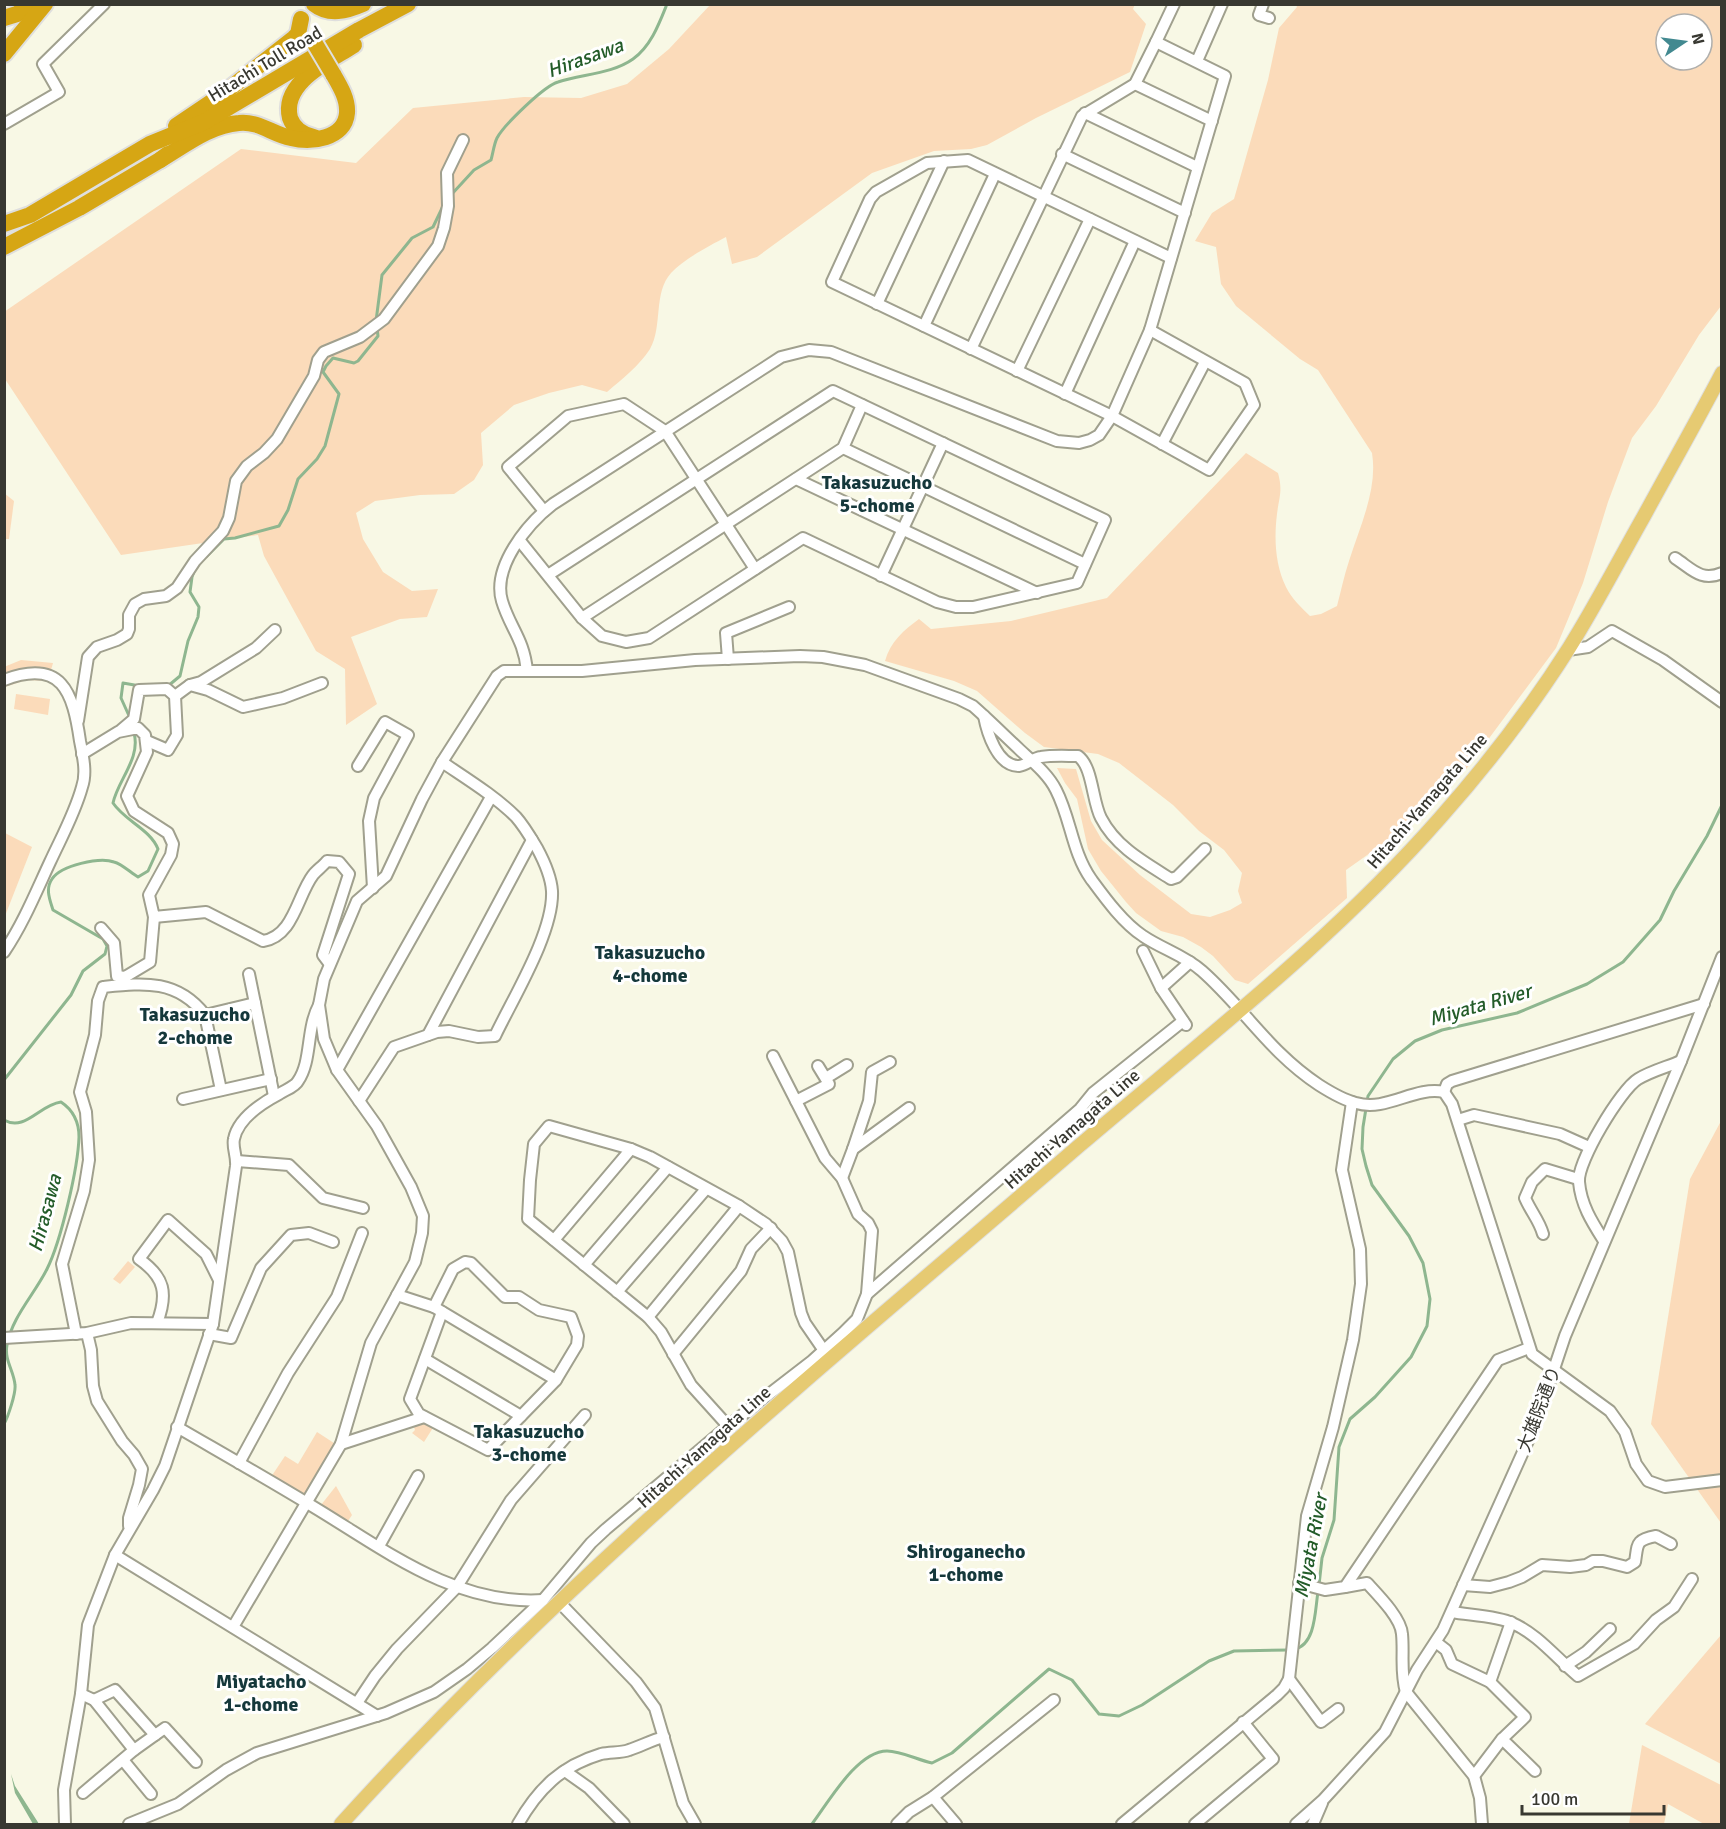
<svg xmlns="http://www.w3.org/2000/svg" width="1726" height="1829" font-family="Signika,'Noto Sans JP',sans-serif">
<rect width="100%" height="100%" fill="#f8f8e5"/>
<g fill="#fbdbba" fill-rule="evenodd">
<path d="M 1135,4 L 1133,9 L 1146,24 L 1130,72 L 1036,118 L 987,145 L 971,149 L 934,151 L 872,173 L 757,257 L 732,264 L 726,237 C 709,246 684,259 671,273 C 653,293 663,326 650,349 C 639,366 622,379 607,392 L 582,385 L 549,393 L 514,405 L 481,433 L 483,465 L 474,480 L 454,494 L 420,495 L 375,501 L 356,513 L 363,539 L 383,572 L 412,591 L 438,589 L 427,617 L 400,619 L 351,637 L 377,704 L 346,725 L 345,669 L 316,651 L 264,556 L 258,535 L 121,555 L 5,379 L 4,312 L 241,149 L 356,163 L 413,108 L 524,97 L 581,98 L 627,84 L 669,49 L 710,5 Z"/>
<path d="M 1716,4 L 1722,7 L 1721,306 L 1699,335 L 1656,406 L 1632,438 L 1608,502 L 1583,583 L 1556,648 L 1467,768 L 1438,798 L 1387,841 L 1346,870 L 1347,898 L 1248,984 L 1235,980 L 1213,956 L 1201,947 L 1183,937 L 1161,931 L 1136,913 L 1126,902 L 1101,871 L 1088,849 L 1077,799 L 1065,783 L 1057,768 L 1076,769 L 1091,821 L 1102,840 L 1140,875 L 1191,914 L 1210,917 L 1230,910 L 1242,903 L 1238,891 L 1242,873 L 1224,850 L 1199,831 L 1173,805 L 1119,763 L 1098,754 L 1044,747 L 1025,733 L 977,691 L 954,681 L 885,661 C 890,642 904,630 919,619 L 931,629 L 1011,621 L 1107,598 L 1246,453 L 1278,473 C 1283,491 1279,497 1277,514 C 1274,538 1275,565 1286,587 C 1291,598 1302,608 1310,616 L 1321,614 L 1337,606 C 1341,591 1344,576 1349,561 C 1360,526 1378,489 1372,453 L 1318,370 L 1300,359 L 1236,306 L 1221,284 L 1216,247 L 1195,241 L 1212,213 L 1234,199 L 1268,80 L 1279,28 L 1297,7 L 1296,5 ZM 1666,24 L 1702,24 L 1702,60 L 1666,60 Z"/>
<polygon points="4,493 14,501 9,539 5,539"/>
<polygon points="21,660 53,663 48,681 26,680 5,687 4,667"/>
<polygon points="16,694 50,699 48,715 14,709"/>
<polygon points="5,833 32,847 5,916"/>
<polygon points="1721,1121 1721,1523 1651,1424 1690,1179"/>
<polygon points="128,1261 135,1267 120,1284 113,1279"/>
<polygon points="412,1421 436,1423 424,1442 412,1433 415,1430"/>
<polygon points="317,1432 337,1445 306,1496 271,1477 285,1456 298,1464"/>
<polygon points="336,1486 352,1515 348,1521 321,1505"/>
<polygon points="1721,1635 1721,1764 1645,1724"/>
<polygon points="1642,1745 1721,1785 1721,1824 1704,1824 1668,1804 1664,1824 1629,1824"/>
</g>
<polygon fill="#8eb68f" points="11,1774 15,1786 39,1824 33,1824 15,1793"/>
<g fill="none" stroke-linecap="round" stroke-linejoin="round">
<g stroke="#8eb68f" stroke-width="3">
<path d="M 451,195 L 474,170 L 491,160 C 493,153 494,144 497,138 C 504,125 544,86 558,82 C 582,74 612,74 633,59 C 651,46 659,24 667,4"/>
<polyline points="376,321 382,275 412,238 433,227 445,202"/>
<polyline points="207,556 224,539 235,538 279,526 288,510 298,479 317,459 325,446 339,394 323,372 326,366 333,358 354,363 358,361 378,336 377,328"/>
<polyline points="168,686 180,676 188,641 198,617 199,607 190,592 192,577 195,569"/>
<polyline points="130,718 121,698 123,683 140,686"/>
<path d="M 4,1080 L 71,995 L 83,971 L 105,954 L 107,946 L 103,939 L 53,910 C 50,900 45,889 52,879 C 61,865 100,857 114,862 C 122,864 131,873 138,877 L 148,871 L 158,849 C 150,829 125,821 113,803 C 118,780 141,758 134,733"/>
<path d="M 4,1120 C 25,1132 39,1105 61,1102 C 73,1110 79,1122 79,1137 C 78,1168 61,1241 47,1269 C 34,1295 12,1317 7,1345 C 4,1360 14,1371 15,1385 C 16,1393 8,1417 4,1424"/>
<polyline points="1319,1585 1322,1558 1334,1520 1339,1447 1350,1419 1375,1397 1411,1357 1427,1326 1430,1299 1423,1263 1409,1236 1372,1185 1366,1166 1362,1149 1363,1127 1368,1096 1393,1059 1415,1041 1442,1030 1517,1013 1587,984 1623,962 1660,920 1674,891 1707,836 1722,805"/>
<path d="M 1295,1649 C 1316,1644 1315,1609 1318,1592"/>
<path d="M 812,1824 C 828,1803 857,1751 887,1751 C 901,1751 918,1760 932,1763 L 952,1753 L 1049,1669 L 1072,1680 L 1099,1714 L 1119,1716 L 1142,1705 L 1209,1661 L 1234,1651 L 1289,1650"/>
</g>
<g stroke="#a0a08e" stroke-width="14">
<g id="minor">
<polyline points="1263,4 1259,15 1269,18"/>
<polyline points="1156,42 1174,4"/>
<polyline points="1197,61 1222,4"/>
<polyline points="1135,84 1212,121"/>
<polyline points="1085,113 1197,167"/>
<polyline points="4,124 59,92 43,64 104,4"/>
<polyline points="1062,154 1185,213"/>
<polyline points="877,304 944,161"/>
<polyline points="924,326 995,174"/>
<polyline points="1150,330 1245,383 1254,405 1209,470 1112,416 832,282 870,199 876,192 927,163 968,160 1171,258"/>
<polyline points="1017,371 1090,219"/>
<polyline points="1065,394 1135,241"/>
<polyline points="1162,444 1205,362"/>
<polyline points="843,448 1085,564"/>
<polyline points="796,479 1037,593"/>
<polyline points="544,511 508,467 568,416 624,404 665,431 755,569"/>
<polyline points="520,541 582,618 602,636 626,642 649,638 803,538 937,602 956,607 973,607 1077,583 1105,520 833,391 548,575"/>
<path d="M 1675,558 C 1692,569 1701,582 1722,573"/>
<polyline points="881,576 943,443"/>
<polyline points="582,618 843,448 862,405"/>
<polyline points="1568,650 1588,647 1612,631 1663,660 1722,702"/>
<polyline points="728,659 726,633 789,607"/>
<path d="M 527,671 C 524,639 510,628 502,601 C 492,567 527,524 553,504 L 781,357 L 809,350 L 831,352 L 1057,441 L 1079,443 L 1090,440 L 1099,435 L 1112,416 L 1150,330 L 1225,76 L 1156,42 L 1135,84 L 1082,116 L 971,349"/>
<path d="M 4,680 C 62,658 73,692 80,741 C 83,756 87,773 82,787 C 75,813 61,838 50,862 C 36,892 23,924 4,952"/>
<polyline points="190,685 201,682 256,648 275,630"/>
<polyline points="175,696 190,685 208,690 243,707 283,698 322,683"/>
<path d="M 984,716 C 987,732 997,766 1019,766 C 1027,765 1033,758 1041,757 C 1053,755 1066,756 1078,756 C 1093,767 1092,801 1101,818 C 1116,847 1144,862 1171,879 L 1177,877 L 1205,849"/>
<polyline points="78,721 88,657 97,647 117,640 127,634 129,629 129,615 135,604 144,599 166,596 177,588 195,561 223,531 229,518 236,481 247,466 264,453 277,439 314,376 318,360 324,352 360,337 384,319 438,246 444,228 448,206 447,173 463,140"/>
<polyline points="121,730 134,719 139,690 167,689 175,696 177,735 168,750 147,741"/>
<path d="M 82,754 L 118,732 L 138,728 L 145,735 L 147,752 L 127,796 L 134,811 L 168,833 L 173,844 L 171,855 L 149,895 L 154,917 L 206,912 L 263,941 C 294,936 297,896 313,875 C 317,870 323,866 327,861 L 339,862 L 349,874 L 323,955 L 329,963"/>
<polyline points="358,766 385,722 408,735 374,798 369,821 373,888"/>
<polyline points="101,928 114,943 117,976 125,977 150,962 154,917"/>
<polyline points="1143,951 1161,988 1186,1025"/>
<polyline points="249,974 274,1096"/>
<polyline points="1161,988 1190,962"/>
<polyline points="428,1035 532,840"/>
<polyline points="773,1056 825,1158 842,1178 858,1214 868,1223 872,1231 867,1294"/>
<polyline points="337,1070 491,797"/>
<polyline points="826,1078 847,1065"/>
<polyline points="221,1090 205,1015 255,1003"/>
<polyline points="1444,1092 1447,1084 1452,1081 1704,1004"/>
<polyline points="183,1099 271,1079"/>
<path d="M 359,1101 L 394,1047 L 437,1032 L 449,1031 L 478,1037 L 495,1036 C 513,998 554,932 552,891 C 551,876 544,861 537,848 C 531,838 524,826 516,817 C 495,796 467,779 442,762"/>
<polyline points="796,1101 829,1084 818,1066"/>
<polyline points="1458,1120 1474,1115 1560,1134 1589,1147"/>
<polyline points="853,1149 869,1101 872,1072 890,1062"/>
<polyline points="237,1161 289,1165 323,1198 363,1208"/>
<polyline points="842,1178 853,1149 909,1108"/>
<path d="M 1543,1234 C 1539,1220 1531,1212 1525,1198 L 1532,1182 L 1545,1169 L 1578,1179"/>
<polyline points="554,1240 631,1149"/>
<path d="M 1604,1241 C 1592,1222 1581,1205 1579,1182 C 1577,1162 1621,1089 1638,1079 C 1651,1071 1667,1067 1681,1061"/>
<polyline points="584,1265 668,1167"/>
<polyline points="617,1292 706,1189"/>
<polyline points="397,1295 434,1307 556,1380"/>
<polyline points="434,1307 453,1269 465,1262 471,1263 505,1297 519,1297 539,1310 571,1317 578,1336 577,1345 556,1380 488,1450 419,1414 410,1399 442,1312"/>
<polyline points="648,1317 739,1206"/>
<path d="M 157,1323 C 168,1294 165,1277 139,1259 L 168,1220 L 206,1254 L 219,1280"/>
<polyline points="87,1333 91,1350 93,1386 97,1401 122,1441 134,1455 142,1469 139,1485 129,1518 129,1526"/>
<path d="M 76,1334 L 62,1264 L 84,1191 L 89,1160 L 86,1112 L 80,1092 L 95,1035 L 98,1001 L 103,987 C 144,983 177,979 205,1015"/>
<polyline points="209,1334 231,1338 261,1268 291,1235 309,1233 333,1242"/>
<polyline points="4,1338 87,1333 131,1323 213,1324"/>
<polyline points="673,1354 741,1271 751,1249 771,1228"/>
<polyline points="425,1359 521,1416"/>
<polyline points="728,1426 691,1385 661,1332 648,1317 528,1219 530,1180 534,1144 549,1126 631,1149 650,1157 739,1206 766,1224 782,1241 788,1252 801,1313 805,1323 827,1355"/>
<path d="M 177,1427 C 220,1452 264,1477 307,1503 C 380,1546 453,1606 543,1600"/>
<polyline points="341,1444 424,1417"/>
<polyline points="239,1463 288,1373 337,1297 362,1233"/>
<polyline points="379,1546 418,1476"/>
<polyline points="115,1555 377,1716"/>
<polyline points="1299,1583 1325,1590 1345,1587 1498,1360 1529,1348"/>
<path d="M 1463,1585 L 1490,1587 L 1509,1582 L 1522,1577 L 1542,1565 L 1570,1567 L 1586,1565 L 1593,1561 L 1603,1561 L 1627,1567 L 1635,1562 C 1638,1544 1635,1540 1656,1536 L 1671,1544"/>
<path d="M 1345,1587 L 1367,1583 C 1378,1595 1401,1618 1402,1634 C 1404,1654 1400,1672 1406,1692 L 1474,1776 L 1480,1798 L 1482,1824"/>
<polyline points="559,1602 636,1682 655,1708 683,1803 695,1824"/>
<path d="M 1452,1612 C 1468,1615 1498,1616 1512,1623 C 1538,1634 1557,1659 1578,1676 L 1634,1644 L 1656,1620 L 1674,1607 L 1692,1579"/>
<path d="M 233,1627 L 341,1444 L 371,1343 L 415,1262 L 422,1233 L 423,1216 L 411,1187 L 377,1126 L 337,1070 L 324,1039 L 319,1005 L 324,979 L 357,901 L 386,876 L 422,799 L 442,762 L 497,676 L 504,671 L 582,671 L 695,660 L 800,656 L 823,657 L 865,665 L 959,699 L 973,706 C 989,720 1004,735 1020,750 C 1033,762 1048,774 1056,790 C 1071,819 1072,852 1091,879 C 1105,898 1123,923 1143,936 C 1162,949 1184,955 1202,971 C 1244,1008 1269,1052 1319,1085 C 1330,1092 1343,1100 1356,1103 C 1387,1112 1414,1086 1444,1092 L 1452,1104 L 1532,1354 L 1610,1411 L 1625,1432 L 1636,1464 L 1648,1481 L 1665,1487 L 1722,1480"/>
<polyline points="1437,1643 1446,1650 1452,1664 1490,1682 1525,1717 1502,1739 1535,1771"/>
<polyline points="1565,1666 1586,1652 1610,1629"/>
<polyline points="1289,1679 1321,1722 1338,1709"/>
<polyline points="1490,1682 1511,1622"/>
<polyline points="81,1694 94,1700 134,1750 83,1793"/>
<polyline points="94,1700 115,1690 155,1735 134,1750"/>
<polyline points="357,1703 375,1676 397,1649 456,1588 511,1500 585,1415"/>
<polyline points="155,1735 165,1728 196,1762"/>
<polyline points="123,1760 151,1794"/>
<polyline points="565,1771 589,1788 624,1824"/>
<polyline points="1474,1776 1502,1739"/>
<polyline points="933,1797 956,1824"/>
<path d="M 65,1824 L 64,1790 L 81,1694 L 88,1625 L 115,1555 L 153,1490 L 165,1466 L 213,1324 L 236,1166 C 237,1156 232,1147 234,1139 C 238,1119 262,1103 279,1094 C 285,1090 295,1087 298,1081 C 312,1061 306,1029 319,1005"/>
<polyline points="129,1824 178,1804 226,1770 257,1753 386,1713 434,1692 467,1669 492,1648 543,1600 591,1543 606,1529 728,1426 812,1361 843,1333 857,1319 867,1294 1080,1109 1093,1093 1183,1021"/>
<path d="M 518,1824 C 538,1789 561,1766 601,1754 C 611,1752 621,1753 629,1750 C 641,1746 652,1740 664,1737"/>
<polyline points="897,1824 909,1812 933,1797 1054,1700"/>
<polyline points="1122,1824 1277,1695 1284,1688 1289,1679 1307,1516 1333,1427 1353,1340 1361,1284 1360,1249 1342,1170 1352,1102"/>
<polyline points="1195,1824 1273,1759 1243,1722"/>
<polyline points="1296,1824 1323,1800 1385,1732 1417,1670 1443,1630 1536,1423 1565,1336 1681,1061 1722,957"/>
<polyline points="1313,1824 1322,1803"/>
</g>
</g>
<g stroke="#dfdfde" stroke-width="16">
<path id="major" d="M 341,1824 C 565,1576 827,1363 1080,1145 C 1203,1040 1333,940 1440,818 C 1487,765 1531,708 1569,648 C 1596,605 1619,560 1644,516 C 1670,468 1697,421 1722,373"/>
</g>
<g stroke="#dfdfde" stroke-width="20">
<g id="highway">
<path d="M 314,4 C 329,16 347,11 363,4"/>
<polyline points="4,18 17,14 31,4"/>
<polyline points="4,54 45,4"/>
<polyline points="176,126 219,97 294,38 298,34 301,19"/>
<path d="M 314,137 C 303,135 294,129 290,118 C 281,82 330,61 354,45"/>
<path d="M 160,160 C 184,146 210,125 239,123 C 259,121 272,134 291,138 C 311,143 345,139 347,113 C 348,99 340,86 333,74"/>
<polyline points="4,224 30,215 150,144 204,122 359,30 408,4"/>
<polyline points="4,247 79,208 160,160 168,154"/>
</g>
</g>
<use href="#minor" stroke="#fff" stroke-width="10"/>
<use href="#major" stroke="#e6ca72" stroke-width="14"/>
<use href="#highway" stroke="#d6a614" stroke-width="16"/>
<g stroke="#dfdfde" stroke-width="20" stroke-linecap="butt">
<polyline id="highway-bridge" points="314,42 333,74"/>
</g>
<use href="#highway-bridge" stroke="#d6a614" stroke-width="16"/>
</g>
<g text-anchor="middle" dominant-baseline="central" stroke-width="6" stroke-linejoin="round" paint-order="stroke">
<g font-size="18" fill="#383831" stroke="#fff">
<text transform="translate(265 64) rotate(-31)">Hitachi Toll Road</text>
<text transform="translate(1427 801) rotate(-49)">Hitachi-Yamagata Line</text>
<text transform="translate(1072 1129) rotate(-41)">Hitachi-Yamagata Line</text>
<text transform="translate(1539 1409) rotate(-69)">大雄院通り</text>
<text transform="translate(704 1447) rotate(-42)">Hitachi-Yamagata Line</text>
</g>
<g font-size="20" font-style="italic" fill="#235c29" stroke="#fff">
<text transform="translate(585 58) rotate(-20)">Hirasawa</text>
<text transform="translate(1480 1005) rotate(-16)">Miyata River</text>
<text transform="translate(45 1213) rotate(-75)">Hirasawa</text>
<text transform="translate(1311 1546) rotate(-79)">Miyata River</text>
</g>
<g font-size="20" font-weight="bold" fill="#15383b" stroke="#fff">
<text x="877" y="482">Takasuzucho<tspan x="877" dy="23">5-chome</tspan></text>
<text x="650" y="952">Takasuzucho<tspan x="650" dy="23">4-chome</tspan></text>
<text x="195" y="1014">Takasuzucho<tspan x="195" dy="23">2-chome</tspan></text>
<text x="529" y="1431">Takasuzucho<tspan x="529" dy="23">3-chome</tspan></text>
<text x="966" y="1551">Shiroganecho<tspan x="966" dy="23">1-chome</tspan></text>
<text x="261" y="1681">Miyatacho<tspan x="261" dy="23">1-chome</tspan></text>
</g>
</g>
<rect width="1726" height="1829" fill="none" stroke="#383831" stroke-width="12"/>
<g transform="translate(1684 42) rotate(77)"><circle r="28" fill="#ffffff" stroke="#afafad" stroke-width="1.5"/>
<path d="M0-4.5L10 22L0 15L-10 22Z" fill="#428990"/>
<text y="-9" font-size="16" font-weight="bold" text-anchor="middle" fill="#383831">N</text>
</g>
<path d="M1522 1805v9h142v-9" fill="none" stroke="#383831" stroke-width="3"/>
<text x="1531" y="1805" font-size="18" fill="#383831" stroke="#ffffff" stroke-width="4.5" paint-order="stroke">100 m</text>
</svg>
